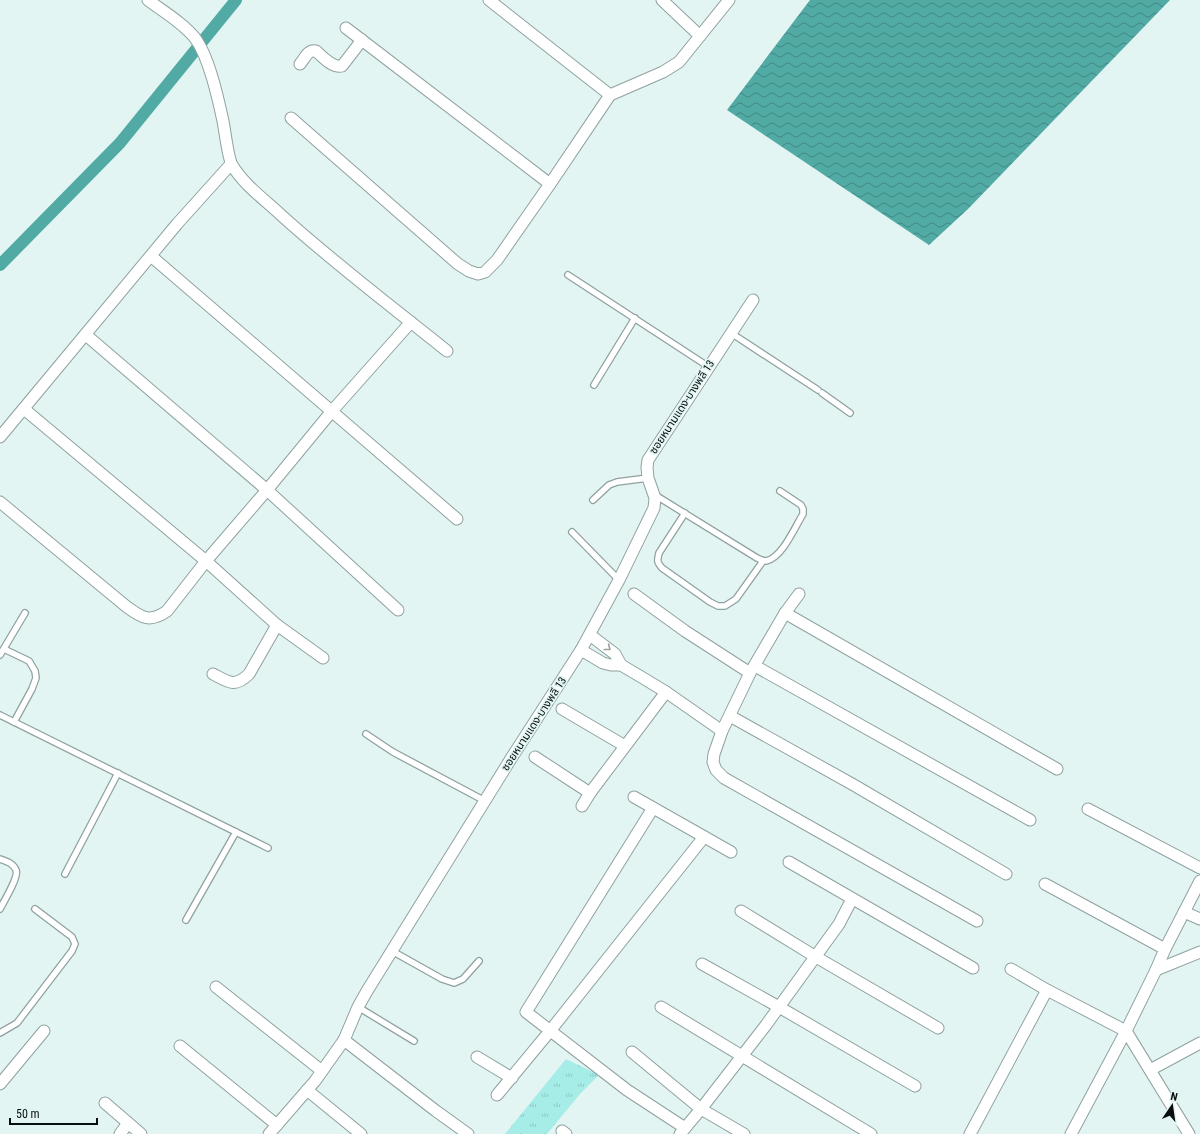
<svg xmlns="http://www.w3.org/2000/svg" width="1200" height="1134" font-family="'Roboto Condensed','Noto Sans Thai',sans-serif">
<defs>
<pattern id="grass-tufts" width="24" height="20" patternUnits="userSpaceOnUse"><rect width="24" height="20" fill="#a6ece7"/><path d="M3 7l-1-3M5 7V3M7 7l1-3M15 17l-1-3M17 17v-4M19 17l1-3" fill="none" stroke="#8dc9c5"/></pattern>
<pattern id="water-waves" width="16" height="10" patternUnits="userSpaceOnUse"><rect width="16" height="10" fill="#51aaa4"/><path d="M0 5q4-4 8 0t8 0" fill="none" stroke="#418984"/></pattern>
</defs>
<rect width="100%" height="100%" fill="#e2f5f3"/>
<polygon fill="url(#grass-tufts)" points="566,1059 599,1075 580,1094 547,1134 505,1134"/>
<polygon fill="url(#water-waves)" points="810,0 1170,0 968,209 929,245 727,110"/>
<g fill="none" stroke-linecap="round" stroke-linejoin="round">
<polyline stroke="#51aaa4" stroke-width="12" points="0,265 120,143 236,0"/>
<g stroke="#8fa1a0" stroke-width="8">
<g id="lane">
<polyline points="568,275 709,367"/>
<polyline points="731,333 818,390"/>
<polyline points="594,385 635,318"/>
<polyline points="822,393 850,413"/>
<path d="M 655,495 L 757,558 C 760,559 762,561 766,561 C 782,558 795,527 803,514 L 803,509 L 801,505 L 780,491"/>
<polyline points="593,500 609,485 617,482 648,478"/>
<path d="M 685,513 L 659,553 C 657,561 657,562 662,568 L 710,602 L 718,606 L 725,606 L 736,599 L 763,561"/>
<polyline points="572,532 619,580"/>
<polyline points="4,649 29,661 35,671 36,678 32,689 14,722"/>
<polyline points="0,655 25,613"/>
<polyline points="0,715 268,848"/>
<polyline points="366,734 393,752 485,801"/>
<path d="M 0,859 C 6,861 13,863 16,870 C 19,877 4,901 0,909"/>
<polyline points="65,874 118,773"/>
<polyline points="186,920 236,832"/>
<polyline points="392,951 442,979 454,983 463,979 479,961"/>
<polyline points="358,1007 414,1041"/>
<polyline points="0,1033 17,1023 72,951 75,944 72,937 35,909"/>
</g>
</g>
<g stroke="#8fa1a0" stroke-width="13">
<g id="street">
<path d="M 148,0 C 164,12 183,23 195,38 C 209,57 218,98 223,121 C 225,131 228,158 232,165 C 244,185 264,199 281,215 C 334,263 391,306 447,351"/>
<polyline points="489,0 610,95"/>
<polyline points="662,0 700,36"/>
<polyline points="346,28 550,184"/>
<path d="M 300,64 C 305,58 308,49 316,51 C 323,57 332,68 342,66 L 362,40"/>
<polyline points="291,118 458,264 469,271 478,274 485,272 497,260 550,184 610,95 663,72 679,62 729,0"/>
<polyline points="151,256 457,519"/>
<polyline points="86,335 267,490 398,610"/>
<polyline points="24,409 206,561 277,625 323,658"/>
<polyline points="0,437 177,224 231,164"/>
<path d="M 0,502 L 127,607 C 142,618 150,623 167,611 L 206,561 L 267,490 L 332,411 L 411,322"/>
<polyline points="634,594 685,631 750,673"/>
<polyline points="799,594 785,613 750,673 722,731 714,754 713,762 716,770 724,778 977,921"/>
<polyline points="785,613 1057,769"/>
<polyline points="590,635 615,654 621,665"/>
<polyline points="581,650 603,663 611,665 621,665 643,678 666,692 722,731"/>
<polyline points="755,666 1030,820"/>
<path d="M 213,674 C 228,682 235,688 249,674 L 277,625"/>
<polyline points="562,709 625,746"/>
<polyline points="730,716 852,784 1006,874"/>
<polyline points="535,757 590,793"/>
<polyline points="634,797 731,852"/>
<polyline points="582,806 590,793 666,692"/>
<polyline points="653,808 526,1012 627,1090 685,1128"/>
<polyline points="1088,809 1200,868"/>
<polyline points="789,862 973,968"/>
<polyline points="1045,884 1165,949"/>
<polyline points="741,911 816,957 938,1028"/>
<polyline points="1184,912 1200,919"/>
<polyline points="702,964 779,1007 915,1086"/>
<polyline points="1011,969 1047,990 1126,1031 1189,1134"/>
<polyline points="1156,970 1200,952"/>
<polyline points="216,987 322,1071"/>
<polyline points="661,1007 871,1134"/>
<polyline points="344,1040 436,1111 468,1134"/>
<polyline points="180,1046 277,1125"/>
<polyline points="632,1052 701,1109 744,1134"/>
<polyline points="477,1057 512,1078"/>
<polyline points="1150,1070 1200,1043"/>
<polyline points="0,1084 44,1031"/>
<polyline points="307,1090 361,1134"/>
<polyline points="497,1095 550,1031 704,837"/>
<polyline points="105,1103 141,1134"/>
<polyline points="562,1131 566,1134"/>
<polyline points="120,1134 128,1123"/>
<polyline points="269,1134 315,1081 344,1040 358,1007 367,991 512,757 581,650 619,580 654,508 655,498 648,478 647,467 648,460 753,300"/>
<polyline points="680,1134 701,1109 766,1025 839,924 852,899"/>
<polyline points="970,1134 1047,990"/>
<polyline points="1071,1134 1126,1031 1156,970 1165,949 1200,881"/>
</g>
</g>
<use href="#lane" stroke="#fff" stroke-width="5.5"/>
<use href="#street" stroke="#fff" stroke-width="11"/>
</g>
<defs><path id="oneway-chevron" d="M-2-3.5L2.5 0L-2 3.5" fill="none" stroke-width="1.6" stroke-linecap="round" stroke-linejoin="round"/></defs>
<use stroke="#9c9f9e" href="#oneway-chevron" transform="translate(608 648) rotate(38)"/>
<g text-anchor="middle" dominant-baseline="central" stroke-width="3.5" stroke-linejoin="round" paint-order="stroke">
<g font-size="11" fill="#070e0d" stroke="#e2f5f3">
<text transform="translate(682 407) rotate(-57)">ซอยหนามแดง-บางพลี 13</text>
<text transform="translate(534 724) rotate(-57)">ซอยหนามแดง-บางพลี 13</text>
</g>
</g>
<g transform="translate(1172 1106) rotate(13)" stroke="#e2f5f3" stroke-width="3" paint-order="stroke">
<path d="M0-3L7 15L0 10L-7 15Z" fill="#070e0d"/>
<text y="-6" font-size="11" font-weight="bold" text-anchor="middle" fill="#070e0d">N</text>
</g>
<path d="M10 1118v6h87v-6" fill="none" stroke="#070e0d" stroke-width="2"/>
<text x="16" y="1118" font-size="12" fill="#070e0d" stroke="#e2f5f3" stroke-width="3" paint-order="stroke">50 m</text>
</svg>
